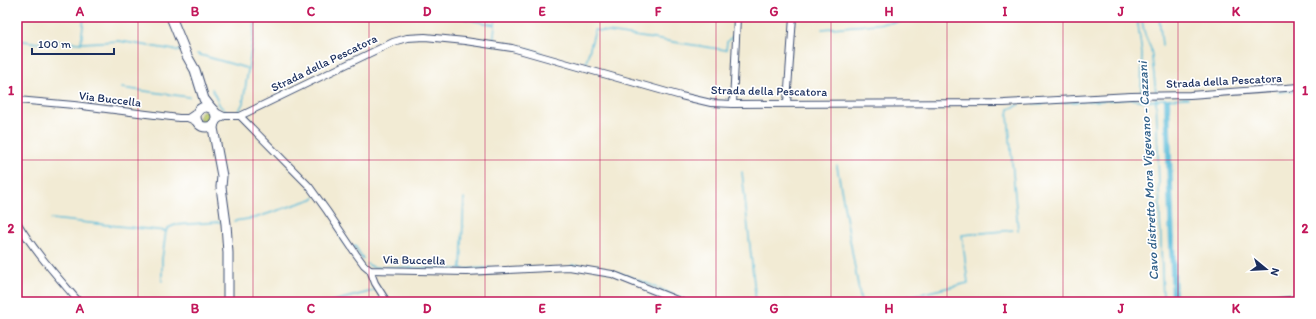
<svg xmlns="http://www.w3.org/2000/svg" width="1316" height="319" font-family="Itim,sans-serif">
<rect width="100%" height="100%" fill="#fff"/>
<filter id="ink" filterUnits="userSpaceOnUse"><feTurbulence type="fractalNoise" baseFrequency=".025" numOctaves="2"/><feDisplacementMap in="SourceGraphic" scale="8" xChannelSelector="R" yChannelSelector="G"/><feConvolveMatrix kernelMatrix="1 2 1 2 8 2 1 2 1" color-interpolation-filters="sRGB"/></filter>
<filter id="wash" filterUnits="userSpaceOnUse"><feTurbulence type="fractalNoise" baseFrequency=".012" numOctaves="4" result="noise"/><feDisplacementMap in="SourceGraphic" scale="16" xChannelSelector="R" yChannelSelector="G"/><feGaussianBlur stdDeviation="0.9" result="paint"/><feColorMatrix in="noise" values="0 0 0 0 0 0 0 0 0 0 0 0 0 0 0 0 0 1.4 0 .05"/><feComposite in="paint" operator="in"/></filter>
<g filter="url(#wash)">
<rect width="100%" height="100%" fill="#f2ebd4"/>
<circle fill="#bccb6e" stroke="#6c7d66" cx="206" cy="117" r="7"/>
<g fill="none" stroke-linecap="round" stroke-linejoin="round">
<g stroke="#5abcd9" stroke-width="1.5">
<polyline points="457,17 495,25"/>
<polyline points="1137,17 1142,54 1141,95"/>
<polyline points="1141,17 1145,35 1151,49 1156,93"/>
<polyline points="1159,17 1162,45"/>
<polyline points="822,29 907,21 929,17"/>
<polyline points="17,40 38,43 43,40 81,43 119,41 180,51"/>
<polyline points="81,43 84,17"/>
<polyline points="493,43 496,17"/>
<polyline points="519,47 542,53"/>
<polyline points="197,54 246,68"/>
<polyline points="585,66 595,30 726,50 727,42 733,36"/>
<polyline points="122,88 189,97"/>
<polyline points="212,89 220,106 229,113"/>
<polyline points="1278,92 1299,90"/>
<polyline points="1156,97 1163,302"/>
<path d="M 1034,104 L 1130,99 C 1140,100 1151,103 1161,99 L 1188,98"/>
<polyline points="239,111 243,103 256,17"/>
<polyline points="837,166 861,302"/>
<polyline points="742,172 756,302"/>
<polyline points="51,219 166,231"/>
<polyline points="234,221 255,218 315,198"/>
<polyline points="1018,230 1008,115 1009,109 1019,105"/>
<polyline points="339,234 349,249"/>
<polyline points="353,248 355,246 363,259"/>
<polyline points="367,264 373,267 461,269 490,268"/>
<path d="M 572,265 C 614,266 652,286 690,302"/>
<polyline points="461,269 464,198"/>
<polyline points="162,281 162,259 166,231 168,228 175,225 220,222"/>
<polyline points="70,296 75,302"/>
<polyline points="330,302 373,291 377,288"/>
<polyline points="884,302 968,283 962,235 1013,230"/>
<polyline points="1223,302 1299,296"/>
</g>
<polyline stroke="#5abcd9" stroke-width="6" points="1167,101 1174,301"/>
</g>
</g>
<g filter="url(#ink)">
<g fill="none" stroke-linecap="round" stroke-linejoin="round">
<g stroke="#3b4b70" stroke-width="8">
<g id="minor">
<polyline points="17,100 74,105 179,118 188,118 198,123"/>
<polyline points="787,103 793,17"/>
<polyline points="733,104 737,17"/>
<polyline points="214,111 224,116"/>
<polyline points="240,116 393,42 407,38 425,37 465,41 512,48 681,96 711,103 733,104 1004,103 1131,96 1190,95 1299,87"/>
<polyline points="188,118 197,112"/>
<polyline points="215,122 224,116 240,116 309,186 327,211 356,254 364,265 370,270 466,272 569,267 612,274 682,302"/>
<path d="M 17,222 C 34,251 57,276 79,302"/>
<polyline points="370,270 375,283 387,302"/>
<polyline points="1268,302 1299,299"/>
</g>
</g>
<g stroke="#3b4b70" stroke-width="11">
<g id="secondary">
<polyline points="171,17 187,56 195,70 204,99 211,108"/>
<circle cx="206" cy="117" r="10"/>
<polyline points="214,123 213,128 222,176 221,187 226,224 228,253 228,302"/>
</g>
</g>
<use href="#minor" stroke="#fff" stroke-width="6"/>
<use href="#secondary" stroke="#fff" stroke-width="9"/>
</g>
</g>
<path fill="none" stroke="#c2185b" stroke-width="1" stroke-opacity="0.55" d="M 138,17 L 138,302M 253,17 L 253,302M 369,17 L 369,302M 485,17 L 485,302M 600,17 L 600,302M 716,17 L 716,302M 831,17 L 831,302M 947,17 L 947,302M 1063,17 L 1063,302M 1178,17 L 1178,302M 17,160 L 1299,160"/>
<g text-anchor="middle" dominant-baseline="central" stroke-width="3.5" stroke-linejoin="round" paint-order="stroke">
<g font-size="12" fill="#1b2f5e" stroke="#fff">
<text transform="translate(324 63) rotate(-26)">Strada della Pescatora</text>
<text transform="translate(1224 81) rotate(-3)">Strada della Pescatora</text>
<text transform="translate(769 91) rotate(1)">Strada della Pescatora</text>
<text transform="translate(110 99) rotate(7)">Via Buccella</text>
<text transform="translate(414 260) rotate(1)">Via Buccella</text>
</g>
<g font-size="13" font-style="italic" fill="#316089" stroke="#fff">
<text transform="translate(1148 171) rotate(-93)">Cavo distretto Mora Vigevano - Cazzani</text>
</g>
</g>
<rect width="1316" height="319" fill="none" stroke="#fff" stroke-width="44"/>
<g transform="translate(1266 269) rotate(108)" stroke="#ffffff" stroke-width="3" paint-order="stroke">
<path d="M0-3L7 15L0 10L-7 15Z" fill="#1b2f5e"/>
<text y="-6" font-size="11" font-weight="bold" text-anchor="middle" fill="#1b2f5e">N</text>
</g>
<path d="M32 48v6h82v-6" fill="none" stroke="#1b2f5e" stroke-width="2"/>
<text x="38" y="48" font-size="12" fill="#1b2f5e" stroke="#ffffff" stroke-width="3" paint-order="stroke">100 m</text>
<rect x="22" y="22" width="1272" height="275" fill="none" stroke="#c2185b" stroke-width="1.5"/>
<g font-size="13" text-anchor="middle" font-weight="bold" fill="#c2185b">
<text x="80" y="16">A</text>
<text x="195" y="16">B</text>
<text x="311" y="16">C</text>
<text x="427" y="16">D</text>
<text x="542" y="16">E</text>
<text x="658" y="16">F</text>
<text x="774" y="16">G</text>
<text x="889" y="16">H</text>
<text x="1005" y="16">I</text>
<text x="1121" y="16">J</text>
<text x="1236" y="16">K</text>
<text x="11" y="95">1</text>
<text x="1305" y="95">1</text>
<text x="11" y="233">2</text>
<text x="1305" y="233">2</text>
<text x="80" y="313">A</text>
<text x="195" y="313">B</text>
<text x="311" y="313">C</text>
<text x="427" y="313">D</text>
<text x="542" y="313">E</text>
<text x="658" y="313">F</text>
<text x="774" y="313">G</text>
<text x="889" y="313">H</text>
<text x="1005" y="313">I</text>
<text x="1121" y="313">J</text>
<text x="1236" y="313">K</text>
</g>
</svg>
